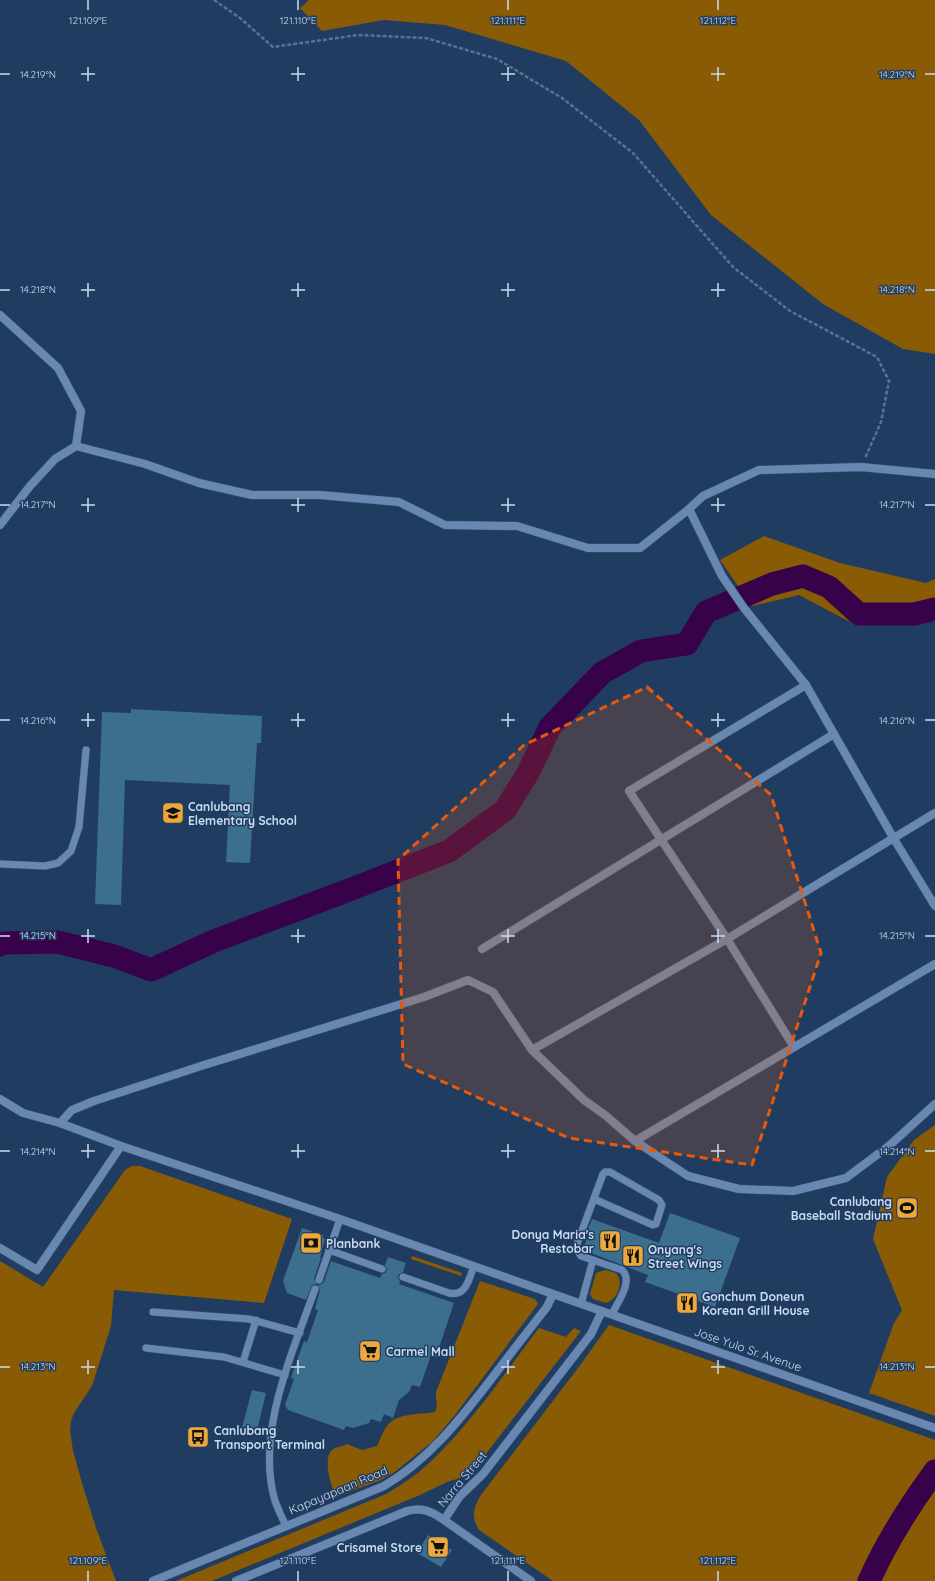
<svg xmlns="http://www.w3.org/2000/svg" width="935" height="1581" font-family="Quicksand,sans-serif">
<rect width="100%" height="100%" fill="#203d61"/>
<g fill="#885b04">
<polygon points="309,0 935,0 935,354 903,349 823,304 711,215 639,120 566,61 445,25 384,20 322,31 300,8"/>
<polygon points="764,536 840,563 926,583 935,579 935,621 854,624 799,595 752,606 720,560"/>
<polygon points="935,1125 935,1416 869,1393 894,1323 902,1310 873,1239 887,1177 914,1140"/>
<polygon points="132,1166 140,1166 292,1219 264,1303 114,1290 111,1326 92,1386 74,1413 71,1421 70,1430 73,1451 82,1483 96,1528 116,1581 0,1581 0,1261 43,1287 125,1170"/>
<polygon points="412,1256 462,1273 461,1276 411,1259"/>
<path d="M 605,1270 L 616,1273 C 624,1283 618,1299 606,1303 L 593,1299 L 590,1294 L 596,1273 Z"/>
<path d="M 480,1281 L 535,1299 L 538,1304 L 455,1415 L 433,1441 L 396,1471 L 381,1480 L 335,1497 C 332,1486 322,1460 332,1450 C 336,1446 342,1447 347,1444 L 362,1450 L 377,1446 C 380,1440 383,1431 387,1426 C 397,1412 420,1415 435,1412 C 439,1403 435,1401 436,1392 Z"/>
<path d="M 609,1325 L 935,1440 L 935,1581 L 553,1581 L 479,1530 C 471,1517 473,1508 481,1495 L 581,1364 Z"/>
<path d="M 539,1328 L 566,1337 L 574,1328 L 581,1331 L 478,1464 L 460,1478 L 447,1482 L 420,1495 L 212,1581 L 176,1581 L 386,1494 C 397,1487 409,1480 419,1472 C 465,1433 503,1375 539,1328 Z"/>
</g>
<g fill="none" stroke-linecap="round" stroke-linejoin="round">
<g stroke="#370249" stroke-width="23">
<polyline points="0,945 4,943 58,942 114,956 151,970 214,941 349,890 449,851 505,810 528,773 550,727 602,673 641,651 687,644 706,612 772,584 803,576 829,587 859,614 914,614 935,609"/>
<path d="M 869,1581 C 887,1541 909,1506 935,1471"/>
</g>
</g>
<g fill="#3b6f8d">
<polygon points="131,709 262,716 261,743 257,743 250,863 226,862 230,785 125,780 121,905 95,904 102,712 131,713"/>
<polygon points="670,1213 740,1238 715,1307 645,1282 648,1275 583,1250 588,1235 586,1234 592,1219 659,1243"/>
<polygon points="302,1228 323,1235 323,1238 325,1239 320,1258 321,1258 314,1279 317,1284 312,1285 306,1300 287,1293 283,1281"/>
<polygon points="388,1257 406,1263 403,1272 398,1275 398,1278 400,1281 399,1284 454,1303 436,1357 431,1355 420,1387 412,1385 409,1392 399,1400 393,1418 384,1414 381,1422 371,1419 369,1423 353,1428 346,1426 344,1430 288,1410 285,1405 294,1379 291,1378 304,1341 307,1342 318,1310 315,1309 320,1290 317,1285 320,1285 324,1282 331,1261 380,1278 382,1274 385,1273 387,1270 385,1265"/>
<polygon points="252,1390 266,1393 256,1435 241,1431"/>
<polygon points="428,1535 452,1550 441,1567 417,1553"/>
</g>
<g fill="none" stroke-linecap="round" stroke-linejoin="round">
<g stroke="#3d5775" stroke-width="8">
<g id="service">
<polyline points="0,864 45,866 58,863 71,851 79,827 86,750"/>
<path d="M 594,1199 L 653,1225 L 656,1224 L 662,1205 L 659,1200 L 610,1172 L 605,1172 L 603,1174 L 577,1244 L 577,1250 L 581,1256 L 622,1270 C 634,1281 617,1303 612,1314"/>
<polyline points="329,1250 382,1269"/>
<path d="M 403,1277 L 449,1293 C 466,1297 469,1279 474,1266"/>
<polyline points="319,1280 340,1219"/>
<polyline points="581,1304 593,1260"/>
<polyline points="153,1312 249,1319 300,1333"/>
<polyline points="146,1348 224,1357 285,1375"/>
<polyline points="243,1362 256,1320"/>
<path d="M 286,1526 C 282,1518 278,1509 275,1501 C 255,1433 293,1352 315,1289"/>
</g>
</g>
<g stroke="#3d5775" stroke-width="9">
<g id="minor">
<polyline points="0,315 58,368 81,411 76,446 55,459 30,486 0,525"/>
<polyline points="76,446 145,464 199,483 252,495 320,495 399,502 445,525 517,526 588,548 640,548 689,509"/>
<polyline points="935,474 861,467 759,470 703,496 689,509 722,576 744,608 806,685 894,839 935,906"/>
<polyline points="482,949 834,734"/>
<polyline points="794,1047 727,939 629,791 806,685"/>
<polyline points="532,1050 727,939 935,813"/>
<polyline points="0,1099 23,1113 60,1123 121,1146 340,1219 553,1294"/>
<polyline points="60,1123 72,1110 94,1101 201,1066 424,997 468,980 493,992 532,1050 584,1100 605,1115 635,1141 688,1176 739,1189 793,1191 846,1178 890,1145 935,1104"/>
<polyline points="635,1141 935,964"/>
<polyline points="0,1248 37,1270 121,1146"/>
<polyline points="444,1520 460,1496 483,1474 591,1334 602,1311"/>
<path d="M 236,1581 L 407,1511 C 422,1507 431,1511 444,1520 L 531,1581"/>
</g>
</g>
<g stroke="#3d5775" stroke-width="9">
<path id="tertiary" d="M 153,1581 L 384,1486 C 428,1460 458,1422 489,1382 C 508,1357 527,1332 547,1307 L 553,1294 L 935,1428"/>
</g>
<polyline stroke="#597292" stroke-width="2.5" stroke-dasharray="4 2" stroke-linecap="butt" points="214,0 240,18 273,47 358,35 426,38 497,59 562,98 633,153 733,267 790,311 877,357 889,381 881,422 865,458"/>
<use href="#service" stroke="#6888b1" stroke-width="7"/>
<use href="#minor" stroke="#6888b1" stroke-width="8"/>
<use href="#tertiary" stroke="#6888b1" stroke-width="8"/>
</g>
<path fill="#e8590c" fill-opacity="0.2" stroke="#e8590c" stroke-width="3" stroke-dasharray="8 5" stroke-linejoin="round" d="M 647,687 L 771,795 L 821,953 L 752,1165 L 569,1138 L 403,1064 L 398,860 L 524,745 Z"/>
<path fill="none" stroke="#cbdcf2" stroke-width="1.5" d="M 88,0 L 88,10M 298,0 L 298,10M 508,0 L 508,10M 718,0 L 718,10M 88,67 L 88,81M 298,67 L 298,81M 508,67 L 508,81M 718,67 L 718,81M 0,74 L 10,74M 81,74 L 95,74M 291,74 L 305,74M 501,74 L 515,74M 711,74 L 725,74M 925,74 L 935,74M 88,283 L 88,297M 298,283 L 298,297M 508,283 L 508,297M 718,283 L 718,297M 0,290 L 10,290M 81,290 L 95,290M 291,290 L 305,290M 501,290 L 515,290M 711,290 L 725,290M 925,290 L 935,290M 88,498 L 88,512M 298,498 L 298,512M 508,498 L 508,512M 718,498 L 718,512M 0,505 L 10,505M 81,505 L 95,505M 291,505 L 305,505M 501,505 L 515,505M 711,505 L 725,505M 925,505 L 935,505M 88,713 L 88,727M 298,713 L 298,727M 508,713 L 508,727M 718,713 L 718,727M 0,720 L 10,720M 81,720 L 95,720M 291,720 L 305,720M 501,720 L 515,720M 711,720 L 725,720M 925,720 L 935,720M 88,929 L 88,943M 298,929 L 298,943M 508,929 L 508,943M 718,929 L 718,943M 0,936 L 10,936M 81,936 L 95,936M 291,936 L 305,936M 501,936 L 515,936M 711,936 L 725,936M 925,936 L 935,936M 88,1144 L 88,1158M 298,1144 L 298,1158M 508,1144 L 508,1158M 718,1144 L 718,1158M 0,1151 L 10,1151M 81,1151 L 95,1151M 291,1151 L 305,1151M 501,1151 L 515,1151M 711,1151 L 725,1151M 925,1151 L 935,1151M 88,1360 L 88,1374M 298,1360 L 298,1374M 508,1360 L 508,1374M 718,1360 L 718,1374M 0,1367 L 10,1367M 81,1367 L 95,1367M 291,1367 L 305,1367M 501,1367 L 515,1367M 711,1367 L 725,1367M 925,1367 L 935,1367M 88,1571 L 88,1581M 298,1571 L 298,1581M 508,1571 L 508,1581M 718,1571 L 718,1581"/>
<defs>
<g id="school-square" transform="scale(1.15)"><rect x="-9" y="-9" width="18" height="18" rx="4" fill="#eda83b" stroke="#203d61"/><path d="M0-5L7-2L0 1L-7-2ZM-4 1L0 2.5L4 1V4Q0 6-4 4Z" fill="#111"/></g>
<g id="stadium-square" transform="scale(1.15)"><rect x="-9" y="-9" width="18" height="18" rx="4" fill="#eda83b" stroke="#203d61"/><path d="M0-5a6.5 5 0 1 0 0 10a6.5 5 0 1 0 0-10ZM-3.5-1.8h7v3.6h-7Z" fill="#111"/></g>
<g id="restaurant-square" transform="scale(1.15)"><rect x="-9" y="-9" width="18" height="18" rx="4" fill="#eda83b" stroke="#203d61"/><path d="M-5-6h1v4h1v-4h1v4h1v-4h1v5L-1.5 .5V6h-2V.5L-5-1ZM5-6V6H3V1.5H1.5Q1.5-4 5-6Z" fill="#111"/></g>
<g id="bank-square" transform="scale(1.15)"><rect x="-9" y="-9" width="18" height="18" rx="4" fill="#eda83b" stroke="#203d61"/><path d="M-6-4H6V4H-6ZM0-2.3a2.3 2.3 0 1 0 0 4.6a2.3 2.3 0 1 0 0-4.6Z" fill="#111"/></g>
<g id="supermarket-square" transform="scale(1.15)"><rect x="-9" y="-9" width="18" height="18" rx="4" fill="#eda83b" stroke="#203d61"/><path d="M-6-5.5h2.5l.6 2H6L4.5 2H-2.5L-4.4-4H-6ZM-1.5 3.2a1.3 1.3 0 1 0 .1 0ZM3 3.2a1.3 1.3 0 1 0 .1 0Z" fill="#111"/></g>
<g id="bus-square" transform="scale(1.15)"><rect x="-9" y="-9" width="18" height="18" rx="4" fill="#eda83b" stroke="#203d61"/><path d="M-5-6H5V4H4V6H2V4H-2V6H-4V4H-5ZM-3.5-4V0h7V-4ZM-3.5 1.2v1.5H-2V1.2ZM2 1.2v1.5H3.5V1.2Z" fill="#111"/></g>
</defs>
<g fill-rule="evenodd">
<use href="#school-square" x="173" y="813"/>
<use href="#stadium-square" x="907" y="1208"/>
<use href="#restaurant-square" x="610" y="1241"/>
<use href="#bank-square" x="311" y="1243"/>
<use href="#restaurant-square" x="633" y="1256"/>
<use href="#restaurant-square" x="687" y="1303"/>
<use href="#supermarket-square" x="370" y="1351"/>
<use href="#bus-square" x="198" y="1437"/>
<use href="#supermarket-square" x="438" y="1547"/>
</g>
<g text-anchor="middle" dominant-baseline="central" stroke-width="3" stroke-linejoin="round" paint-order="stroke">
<g font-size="12" font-weight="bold" fill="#cbdcf2" stroke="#203d61" text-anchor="start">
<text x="188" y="806">Canlubang<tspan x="188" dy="14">Elementary School</tspan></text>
<text x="892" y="1201" text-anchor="end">Canlubang<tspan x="892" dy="14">Baseball Stadium</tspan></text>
<text x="594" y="1234" text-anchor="end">Donya Maria's<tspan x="594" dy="14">Restobar</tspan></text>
<text x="326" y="1243">Planbank</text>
<text x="648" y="1249">Onyang's<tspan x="648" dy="14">Street Wings</tspan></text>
<text x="702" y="1296">Gonchum Doneun<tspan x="702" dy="14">Korean Grill House</tspan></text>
<text x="386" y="1351">Carmel Mall</text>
<text x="214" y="1430">Canlubang<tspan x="214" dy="14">Transport Terminal</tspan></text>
<text x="422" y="1547" text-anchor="end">Crisamel Store</text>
</g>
<g font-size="12" fill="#cbdcf2" stroke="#203d61">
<text transform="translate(748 1349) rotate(19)">Jose Yulo Sr. Avenue</text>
<text transform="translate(462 1479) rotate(-50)">Narra Street</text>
<text transform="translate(338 1490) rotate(-23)">Kapayapaan Road</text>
</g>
</g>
<g font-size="10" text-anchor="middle" fill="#cbdcf2" stroke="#203d61" stroke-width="3" stroke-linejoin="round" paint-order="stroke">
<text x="88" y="24">121.109°E</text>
<text x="298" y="24">121.110°E</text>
<text x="508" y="24">121.111°E</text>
<text x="718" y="24">121.112°E</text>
<text x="38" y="78">14.219°N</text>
<text x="897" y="78">14.219°N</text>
<text x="38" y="293">14.218°N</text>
<text x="897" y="293">14.218°N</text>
<text x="38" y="508">14.217°N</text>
<text x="897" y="508">14.217°N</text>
<text x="38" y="724">14.216°N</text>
<text x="897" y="724">14.216°N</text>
<text x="38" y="939">14.215°N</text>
<text x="897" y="939">14.215°N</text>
<text x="38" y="1155">14.214°N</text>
<text x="897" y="1155">14.214°N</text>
<text x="38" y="1370">14.213°N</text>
<text x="897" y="1370">14.213°N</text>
<text x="88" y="1564">121.109°E</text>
<text x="298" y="1564">121.110°E</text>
<text x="508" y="1564">121.111°E</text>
<text x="718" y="1564">121.112°E</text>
</g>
</svg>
